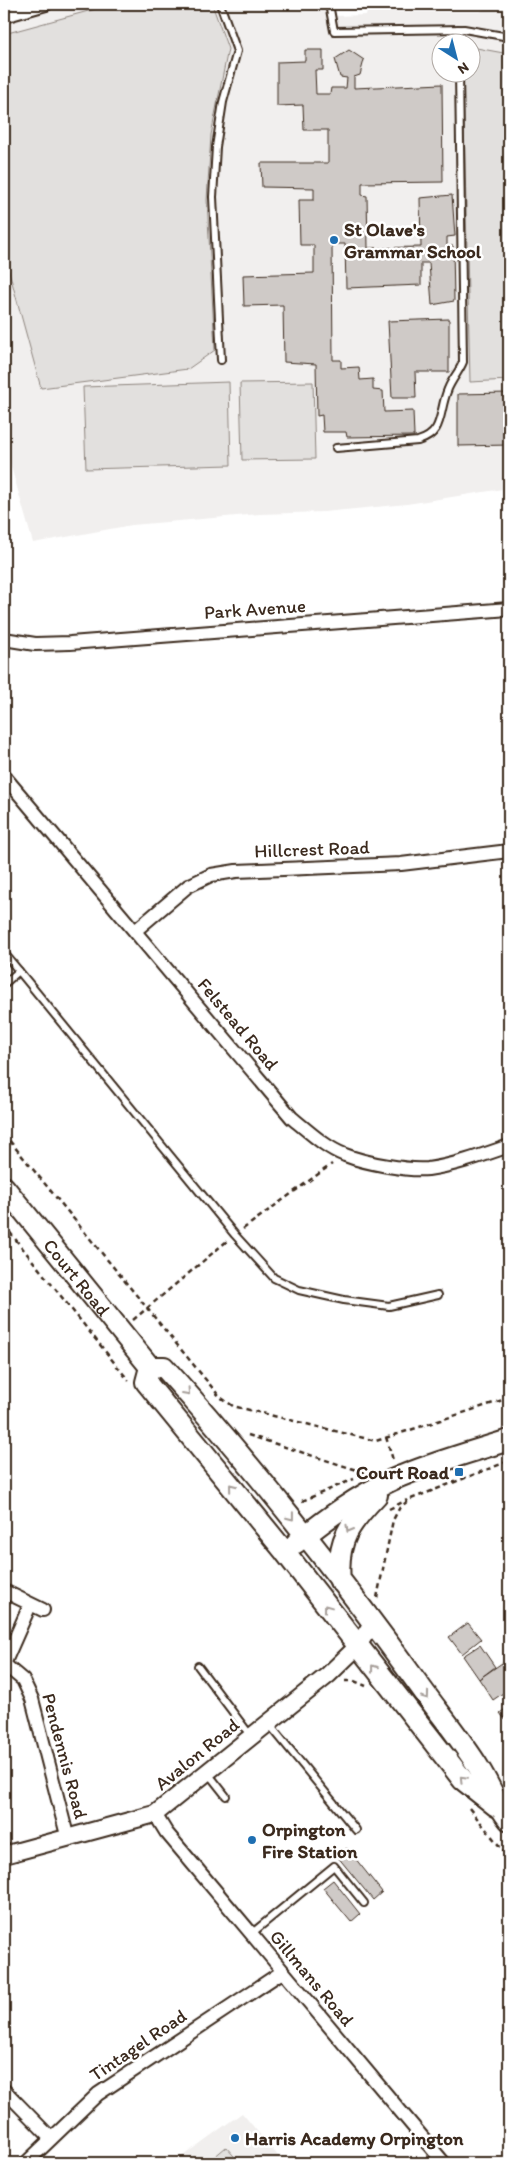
<svg xmlns="http://www.w3.org/2000/svg" width="513" height="2167" font-family="Itim,sans-serif">
<rect width="100%" height="100%" fill="#fff"/>
<filter id="ink" filterUnits="userSpaceOnUse"><feTurbulence type="fractalNoise" baseFrequency=".02" numOctaves="2"/><feDisplacementMap in="SourceGraphic" scale="10" xChannelSelector="R" yChannelSelector="G"/><feConvolveMatrix kernelMatrix="1 2 1 2 8 2 1 2 1" color-interpolation-filters="sRGB"/></filter>
<g filter="url(#ink)">
<g fill="#f1efee" fill-rule="evenodd">
<path d="M 48,4 L 332,4 L 335,16 L 366,15 L 371,4 L 386,4 L 396,12 L 480,12 L 492,4 L 509,4 L 509,488 L 407,504 L 324,512 L 260,514 L 132,525 L 33,543 L 4,442 L 4,19 ZM 440,42 L 470,42 L 470,72 L 440,72 Z"/>
<polygon points="242,2113 284,2163 173,2163"/>
</g>
<g fill="#e2e0de" stroke="#8e857e">
<polygon points="114,4 212,4 228,49 211,135 207,200 215,350 188,369 41,388 4,253 4,34"/>
<polygon points="471,47 509,54 509,380 470,382 463,73 470,72"/>
<polygon points="229,382 231,465 86,469 83,387"/>
<polygon points="313,382 315,459 242,460 240,383"/>
<polygon points="226,2147 240,2163 207,2163"/>
</g>
<g fill="#cfcac7" stroke="#3b2a1e">
<polygon points="305,50 323,50 323,70 315,70 316,94 330,94 331,88 346,88 347,78 340,77 335,59 349,50 364,60 360,75 354,77 354,88 442,84 443,182 362,183 362,195 367,196 368,248 421,247 420,198 452,195 455,236 447,237 447,246 453,246 454,301 432,305 429,263 421,263 421,285 346,288 345,244 332,244 333,360 341,360 341,368 359,367 360,380 373,379 373,390 383,391 384,412 413,411 414,436 347,437 346,432 323,432 322,415 317,416 316,364 284,362 283,305 244,306 243,275 314,273 314,245 300,245 299,200 314,200 314,188 262,187 261,163 328,163 328,130 304,130 303,105 277,106 277,62 305,61"/>
<polygon points="449,319 449,372 415,372 416,398 392,398 388,321"/>
<polygon points="509,393 509,445 458,446 458,394"/>
<polygon points="468,1623 481,1639 462,1654 449,1637"/>
<polygon points="480,1645 495,1667 479,1679 463,1656"/>
<polygon points="502,1663 509,1674 509,1689 493,1700 479,1679"/>
<polygon points="509,1706 509,1725 500,1713"/>
<polygon points="347,1848 382,1892 373,1900 337,1856"/>
<polygon points="333,1880 360,1914 351,1922 323,1888"/>
</g>
<g fill="none" stroke-linecap="round" stroke-linejoin="round">
<g stroke="#3b2a1e" stroke-width="10">
<g id="service">
<polyline points="220,4 237,51 223,102 216,147 213,197 221,360"/>
<polyline points="329,4 334,31 464,29 509,37"/>
<polyline points="458,29 459,42"/>
<path d="M 336,448 L 418,441 C 445,433 438,412 448,389 C 452,379 459,372 463,362 L 459,72"/>
<polyline points="4,953 19,971"/>
<polyline points="4,984 19,971 235,1235 274,1278 299,1290 344,1300 389,1306 438,1295"/>
<polyline points="198,1666 250,1735"/>
<polyline points="269,1724 356,1830"/>
<polyline points="207,1772 226,1796"/>
<polyline points="251,1934 334,1866 364,1903"/>
</g>
</g>
<g stroke="#3b2a1e" stroke-width="16">
<g id="minor">
<polyline points="4,16 46,4"/>
<polyline points="4,639 35,644 70,643 509,609"/>
<path d="M 4,776 L 292,1118 C 308,1131 326,1148 345,1155 C 365,1163 408,1171 428,1169 C 456,1165 483,1155 509,1146"/>
<polyline points="135,931 188,886 211,875 236,871 401,864 509,851"/>
<polyline points="4,1591 43,1610"/>
<polyline points="4,1664 23,1680 32,1699 68,1839"/>
<polyline points="4,1664 30,1605"/>
<polyline points="155,1814 166,1832 444,2163"/>
<polyline points="4,2090 51,2138"/>
<polyline points="26,2163 98,2094 282,1972"/>
</g>
</g>
<g stroke="#3b2a1e" stroke-width="20">
<polyline id="tertiary" points="4,1855 155,1814 328,1675 357,1647 371,1625 368,1617"/>
</g>
<g stroke="#3b2a1e" stroke-width="24">
<g id="primary">
<path id="s1" d="M 4,1187 L 150,1367"/>
<path d="M 150,1367 L 164,1367 C 255,1468 339,1575 419,1685 C 439,1713 461,1739 479,1768 C 490,1785 496,1804 509,1820"/>
<polyline points="150,1367 146,1382 285,1552 463,1780 496,1806"/>
<path d="M 296,1543 C 326,1519 357,1496 392,1480 C 430,1463 471,1452 509,1440"/>
<path d="M 340,1581 C 336,1540 350,1523 377,1495"/>
</g>
</g>
<g stroke="#3b2a1e" stroke-width="2.5" stroke-dasharray="5 4" stroke-linecap="butt">
<polyline points="4,1134 220,1397 233,1406 376,1441 509,1398"/>
<polyline points="4,1225 129,1381"/>
<polyline points="243,1229 332,1164"/>
<polyline points="133,1320 227,1241"/>
<polyline points="248,1435 366,1473"/>
<polyline points="386,1437 393,1460"/>
<polyline points="302,1501 354,1479"/>
<polyline points="389,1509 407,1500"/>
<polyline points="377,1598 393,1520 400,1507 411,1499 509,1461"/>
<polyline points="345,1681 354,1681 366,1686"/>
<polyline points="469,1808 509,1858"/>
</g>
<use href="#service" stroke="#fff" stroke-width="6"/>
<use href="#minor" stroke="#fff" stroke-width="12"/>
<use href="#tertiary" stroke="#fff" stroke-width="16"/>
<use href="#primary" stroke="#fff" stroke-width="20"/>
</g>
<defs><path id="oneway-chevron" d="M-2-3.5L2.5 0L-2 3.5" fill="none" stroke-width="1.6" stroke-linecap="round" stroke-linejoin="round" transform="scale(1.25)"/></defs>
<g stroke="#a79f9a">
<use href="#oneway-chevron" transform="translate(187 1392) rotate(48)"/>
<use href="#oneway-chevron" transform="translate(232 1487) rotate(-129)"/>
<use href="#oneway-chevron" transform="translate(291 1517) rotate(52)"/>
<use href="#oneway-chevron" transform="translate(349 1529) rotate(120)"/>
<use href="#oneway-chevron" transform="translate(327 1608) rotate(-127)"/>
<use href="#oneway-chevron" transform="translate(374 1668) rotate(-128)"/>
<use href="#oneway-chevron" transform="translate(426 1696) rotate(54)"/>
<use href="#oneway-chevron" transform="translate(463 1779) rotate(-134)"/>
</g>
</g>
<g fill="#1f6fb2" stroke="#fff" stroke-width="2">
<circle cx="334" cy="240" r="5"/>
<rect x="454" y="1467" width="10" height="10" rx="2.5"/>
<circle cx="252" cy="1840" r="5"/>
<circle cx="235" cy="2138" r="5"/>
</g>
<g text-anchor="middle" dominant-baseline="central" stroke-width="5" stroke-linejoin="round" paint-order="stroke">
<g font-size="19" font-weight="bold" fill="#3b2a1e" stroke="#fff" text-anchor="start">
<text x="344" y="229">St Olave's<tspan x="344" dy="22">Grammar School</tspan></text>
<text x="449" y="1472" text-anchor="end">Court Road</text>
<text x="262" y="1829">Orpington<tspan x="262" dy="22">Fire Station</tspan></text>
<text x="245" y="2138">Harris Academy Orpington</text>
</g>
<g font-size="19" fill="#3b2a1e" stroke="#fff">
<text transform="translate(255 609) rotate(-4)">Park Avenue</text>
<text transform="translate(312 849) rotate(-2)">Hillcrest Road</text>
<text transform="translate(238 1024) rotate(50)">Felstead Road</text>
<text stroke="none"><textPath href="#s1" startOffset="116">Court Road</textPath></text>
<text transform="translate(197 1754) rotate(-39)">Avalon Road</text>
<text transform="translate(65 1756) rotate(75)">Pendennis Road</text>
<text transform="translate(312 1978) rotate(50)">Gillmans Road</text>
<text transform="translate(138 2045) rotate(-34)">Tintagel Road</text>
</g>
</g>
<rect width="513" height="2167" fill="none" stroke="#fff" stroke-width="20"/>
<rect x="10" y="10" width="493" height="2147" fill="none" stroke="#3b2a1e" stroke-width="2" filter="url(#ink)"/>
<g transform="translate(456 58) rotate(144)"><circle r="24" fill="#ffffff" stroke="#b1aaa5"/>
<path d="M0-4L9 19L0 12L-9 19Z" fill="#1f6fb2"/>
<text y="-8" font-size="14" font-weight="bold" text-anchor="middle" fill="#3b2a1e">N</text>
</g>
</svg>
